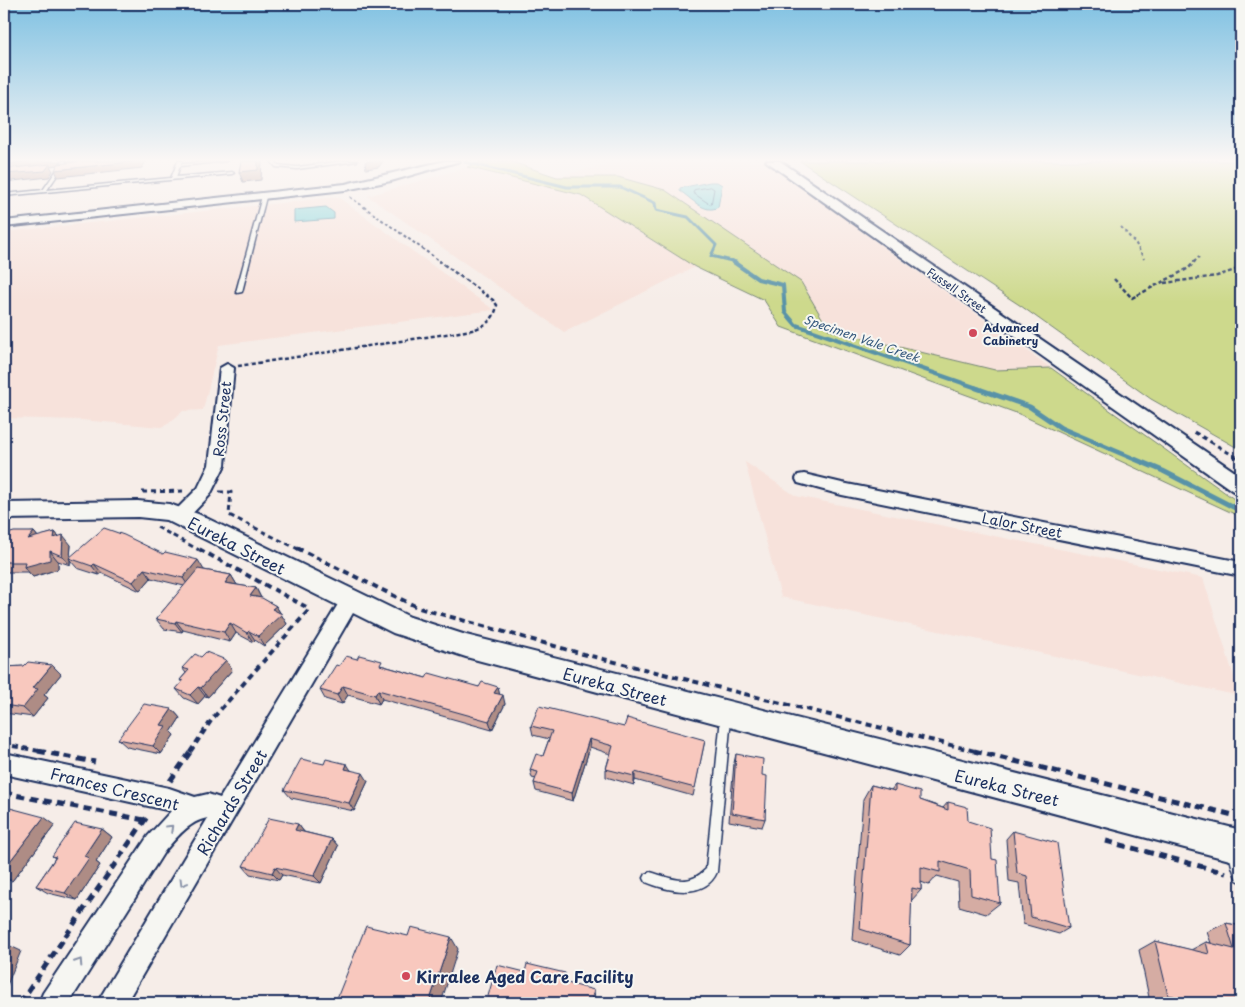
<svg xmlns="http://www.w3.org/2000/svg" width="1245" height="1007" font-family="'Playpen Sans',sans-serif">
<rect width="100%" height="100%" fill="#f6ede8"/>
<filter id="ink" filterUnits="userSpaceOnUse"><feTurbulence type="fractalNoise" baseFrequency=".02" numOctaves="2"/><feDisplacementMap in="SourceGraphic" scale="10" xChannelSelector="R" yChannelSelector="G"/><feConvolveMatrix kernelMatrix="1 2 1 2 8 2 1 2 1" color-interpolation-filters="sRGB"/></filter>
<g filter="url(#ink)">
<g fill="#f7e2db">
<polygon points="618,161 764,161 1051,368 995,370 829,330 801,282 557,177"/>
<polygon points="467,167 581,195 695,267 564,332 368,196"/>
<polygon points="338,197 494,310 219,345 203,410 183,411 168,424 161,427 81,420 4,418 4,232"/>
<polygon points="745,462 796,496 1203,578 1240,696 781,597"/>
</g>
<g fill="#cdd98c" stroke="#748475">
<polygon points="485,161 509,161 557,177 618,177 665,190 801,282 829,330 995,370 1051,368 1241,504 1241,517 1019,414 781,327 764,300 695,267 581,195 467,167"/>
<polygon points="800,161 1241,161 1241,450 1151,399 1021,306"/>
</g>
<g fill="#82d4da" stroke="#5992a8">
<path d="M 710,182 L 717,182 L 722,185 L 718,207 C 705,215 691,198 680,191 L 680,188 Z"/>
<polygon points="326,207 334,213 334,219 294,222 294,210"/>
</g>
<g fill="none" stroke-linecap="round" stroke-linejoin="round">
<polygon stroke="#447190" stroke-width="1" points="711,187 714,189 711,205 693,193 694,190"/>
<polyline stroke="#5992a8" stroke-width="3" points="465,162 567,187 620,187 655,203 656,210 688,217 716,245 711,256 736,262"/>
<polyline stroke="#5992a8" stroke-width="4" points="732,261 758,279 783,285 785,312 796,325 980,389"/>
<polyline stroke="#5992a8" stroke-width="5" points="976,388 1030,407 1061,428 1163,471 1241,511"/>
<g stroke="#1b2f5e" stroke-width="3">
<g id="lane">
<polygon points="63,161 67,161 47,190 171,178 178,161 182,161 181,164 227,161 180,166 176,177 232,172 234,173 232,174 4,196 4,194 43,190"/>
<polygon points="271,161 275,161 278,165 297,167 344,161 357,161 297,169 276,167"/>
<polygon points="262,196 266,197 242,292 237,293 236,292"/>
<path d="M 726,713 L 729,714 L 731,717 L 717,872 C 705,900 667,891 646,882 L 644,878 L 646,874 L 650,872 C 672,878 687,888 706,869 L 721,717 L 723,714 Z"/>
<path d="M 1235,847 L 1239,849 L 1241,856 L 1241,882 L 1237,880 C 1234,872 1228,858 1231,849 Z"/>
</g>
</g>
<g stroke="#1b2f5e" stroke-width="4">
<g id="street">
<polygon points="445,161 460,161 391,181 345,190 4,227 4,221 345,184"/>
<polygon points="227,364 234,368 225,465 210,495 186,520 174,520 172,516 174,512 198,488 209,465 220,368"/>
<polygon points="804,474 842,483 1241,562 1241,576 842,495 798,483 796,479 798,475"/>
<path d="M 350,594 L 357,596 L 359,601 L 357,606 L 126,1003 L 97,1003 L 208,818 C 189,821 176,838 164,852 L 69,1003 L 39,1003 L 43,993 L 148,836 L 171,811 L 4,774 L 4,753 L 169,788 L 195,797 L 208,794 L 220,798 L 343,596 Z"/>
</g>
</g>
<g stroke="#1b2f5e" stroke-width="4">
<g id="secondary">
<polygon points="766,161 780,161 1241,476 1241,494 1233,491"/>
<polygon points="138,501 169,504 198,514 410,617 466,635 1241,830 1241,863 466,657 393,633 166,520 138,517 4,519 4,503"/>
</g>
</g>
<g stroke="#1b2f5e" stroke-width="2" stroke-dasharray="3 2.5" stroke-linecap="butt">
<polyline points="350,197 441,262"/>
<polyline points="1121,227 1136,244 1144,259"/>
<polyline points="1194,262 1199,257"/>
</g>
<g stroke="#1b2f5e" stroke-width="2.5" stroke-dasharray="4 2.5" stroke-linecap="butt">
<polyline points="1114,279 1132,298 1189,268 1195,261"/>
<polyline points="1164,283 1217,276 1241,268"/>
<path d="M 238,366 L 472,330 C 486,326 495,319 497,305 L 493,300 L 439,261"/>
</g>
<g stroke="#1b2f5e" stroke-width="3" stroke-dasharray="5 4" stroke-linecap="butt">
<polyline points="1194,432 1241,460"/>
<polyline points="142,492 186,491"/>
<polyline points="219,492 231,492 229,515 300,550"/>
<polyline points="157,527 199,550"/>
</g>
<g stroke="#1b2f5e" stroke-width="4" stroke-dasharray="6 4.5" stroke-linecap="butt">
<polyline points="297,548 419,608 583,654 979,752"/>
<polyline points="13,746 44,752"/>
<polyline points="190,752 213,718 308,611 308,608 197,548"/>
</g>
<g stroke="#1b2f5e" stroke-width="5" stroke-dasharray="8 5.5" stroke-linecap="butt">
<polyline points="38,751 95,762"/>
<polyline points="974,751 1241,817"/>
<polyline points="170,781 191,751"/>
<polyline points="4,793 144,820"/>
<polyline points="1106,841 1226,873"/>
<polyline points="20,1003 149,814"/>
</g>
<use href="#lane" fill="#f6f6f2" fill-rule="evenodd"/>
<use href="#street" fill="#f6f6f2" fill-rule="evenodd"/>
<use href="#secondary" fill="#f6f6f2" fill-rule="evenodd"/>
</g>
<g fill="#d5aca3" stroke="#1b2f5e">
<polygon points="34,532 38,537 55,532 58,536 71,545 70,557 163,554 204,570 231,575 237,585 256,588 261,598 276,606 287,624 264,646 255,640 253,642 236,633 230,642 183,630 182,632 164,629 156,619 184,586 151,578 140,591 102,573 99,575 77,568 70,560 70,565 58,561 58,569 33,577 28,572 4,572 4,535"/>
<polygon points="52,665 61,674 44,695 48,698 33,717 4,713 4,667"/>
<polygon points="339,666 384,666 426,678 479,687 498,687 499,694 505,704 492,730 382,699 379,704 348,695 342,704 325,699 320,690"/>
<polygon points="182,668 232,670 208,697 205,696 198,704 184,698 176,689 182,683 180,680 186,673"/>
<polygon points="172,709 180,718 171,732 174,735 161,754 127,747 118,739"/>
<polygon points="531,726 624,727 705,740 693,796 635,780 634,785 606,777 606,769 610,754 590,747 573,801 536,791 534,783 536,779 532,778 530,770 543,756 549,739 533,735"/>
<polygon points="736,754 762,775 765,819 762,827 729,821 734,763"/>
<polygon points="324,764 351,770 368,781 354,811 291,798 284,790"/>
<polygon points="871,785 891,790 895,785 920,800 943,808 948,802 968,821 992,859 1000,903 986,914 959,906 958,882 937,876 929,885 921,882 921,890 911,901 910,945 900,955 852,940 863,799"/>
<polygon points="4,808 55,825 12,881 4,879"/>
<polygon points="298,824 304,832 332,839 338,846 321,883 282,875 279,880 250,874 243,866"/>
<polygon points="102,829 112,837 96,862 100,865 77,900 48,893 36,886 55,858 52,856"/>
<polygon points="1013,831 1069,928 1059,934 1023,924 1019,883 1009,881 1006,839"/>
<polygon points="1226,923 1241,926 1241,1003 1153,1003 1150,1002 1139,950 1155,941 1191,950 1206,942 1211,943 1207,932"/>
</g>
<g fill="#ae8c85" stroke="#1b2f5e">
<polygon points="32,161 61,161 58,165 50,166 53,171 49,177 4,182 4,164"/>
<polygon points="66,161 98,161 67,164"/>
<polygon points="139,161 146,161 142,168 58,177 55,170"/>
<polygon points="258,161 262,161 261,180 243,182 239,172"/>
<polygon points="371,161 383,161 379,167 366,169 365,162"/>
<polygon points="34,532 42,542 28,539"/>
<polygon points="55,532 63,542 54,538"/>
<polygon points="63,535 71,545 70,558 69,558 70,560 70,565 62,556"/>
<polygon points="50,551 58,561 58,569 33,577 24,567"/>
<polygon points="198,560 204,570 189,587 183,578"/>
<polygon points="94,564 102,573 99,575 92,566"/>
<polygon points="144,569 151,578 140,591 133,582"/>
<polygon points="231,575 237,585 225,583"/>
<polygon points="256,588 261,598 250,596"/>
<polygon points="276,606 287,624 264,646 258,636 272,609"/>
<polygon points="176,621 183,630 182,632 175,623"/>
<polygon points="230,623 236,633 230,642 224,632"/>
<polygon points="249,631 255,640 253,642 247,633"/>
<polygon points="226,660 232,670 208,697 201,688"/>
<polygon points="52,665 61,674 44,695 48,698 33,717 23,708 33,688"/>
<polygon points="343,686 348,695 342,704 337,695"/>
<polygon points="198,687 205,696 198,704 190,695"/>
<polygon points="498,687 500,696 494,693"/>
<polygon points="378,690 382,699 379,704 375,695"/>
<polygon points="503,695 505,704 492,730 489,721"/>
<polygon points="172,709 180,718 171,732 174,735 161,754 153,746 161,725"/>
<polygon points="589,739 590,747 573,801 572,793"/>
<polygon points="347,764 352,772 345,769"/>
<polygon points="635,772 635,780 634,785 634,776"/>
<polygon points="363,773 368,781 354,811 349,803"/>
<polygon points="44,817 55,825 12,881 4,876 4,869"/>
<polygon points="298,824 304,832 301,838 295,830"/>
<polygon points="102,829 112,837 96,862 100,865 77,900 65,893 84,856"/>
<polygon points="332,839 338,846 321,883 314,876"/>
<polygon points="275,867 282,875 279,880 272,873"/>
<polygon points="451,937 458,949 441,1003 429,1003"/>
<polygon points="8,945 21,951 5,990 4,990 4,956"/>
<polygon points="565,973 567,984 563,982"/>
<polygon points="594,990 595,1000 594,1003 591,1003"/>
</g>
<g fill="#f8c8be" stroke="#1b2f5e">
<polygon points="4,161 32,161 4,164"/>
<polygon points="82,161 139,161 55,170 58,164"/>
<polygon points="241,161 258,161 258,170 239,172"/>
<polygon points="50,164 45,171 4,174 4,169"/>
<polygon points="104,528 124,535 163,554 165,552 198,560 183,578 144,569 133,582 94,564 92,566 69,558"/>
<polygon points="14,532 34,532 28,539 55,532 54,538 63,535 62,556 50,551 50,560 24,567 25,562 4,562 4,535"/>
<polygon points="198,569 231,575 225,583 256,588 250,596 262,598 276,606 272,609 282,614 258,636 249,631 247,633 230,623 224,632 176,621 175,623 156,619"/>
<polygon points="206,652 226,660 201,688 198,687 190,695 176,689 183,681 180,680 189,670 182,668 195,654 201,657"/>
<polygon points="359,655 382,661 380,665 426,678 429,673 479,687 482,682 498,687 494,693 503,695 489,721 378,690 375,695 343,686 337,695 320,690 336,665 339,666 346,656 357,659"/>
<polygon points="28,662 52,665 33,688 38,689 23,708 4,705 4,667 24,666"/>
<polygon points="144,704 172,709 161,725 166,726 153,746 118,739"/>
<polygon points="539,706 624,727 627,718 705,740 695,788 635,772 634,776 606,769 613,746 589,739 572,793 534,783 538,772 530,770 536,754 543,756 552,731 531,726"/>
<polygon points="736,754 763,759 762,775 767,776 765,819 732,813"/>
<polygon points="301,759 324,764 326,759 347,764 345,769 363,773 349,803 284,790"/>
<polygon points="871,785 895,791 895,785 920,792 920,800 948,810 948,802 967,807 968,821 990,828 992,859 997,860 1000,903 971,895 970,870 940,861 940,872 921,867 921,890 912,888 910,945 860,929"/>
<polygon points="4,808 10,808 44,817 4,869"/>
<polygon points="269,818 298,824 295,830 332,839 314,876 275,867 272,873 243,866"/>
<polygon points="75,823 102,829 84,856 89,858 65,893 36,886 56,857 52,856"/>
<polygon points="1013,831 1057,843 1069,928 1031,917 1027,876 1017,873"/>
<polygon points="1226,923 1241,926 1241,1003 1175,1003 1174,996 1168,995 1155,941 1209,954 1206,942 1234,949"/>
<polygon points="366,926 408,936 411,927 451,937 429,1003 335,1003"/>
<polygon points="8,945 4,956 4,946"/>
<polygon points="527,964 565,973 563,982 594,990 591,1003 486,1003 497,965 525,972"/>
</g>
<defs><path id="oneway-chevron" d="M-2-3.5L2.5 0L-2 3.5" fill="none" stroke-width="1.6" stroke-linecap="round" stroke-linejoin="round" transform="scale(1.25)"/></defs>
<g stroke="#8892a8">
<use href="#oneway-chevron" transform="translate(170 828) rotate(-44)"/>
<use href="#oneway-chevron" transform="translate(183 883) rotate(121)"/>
<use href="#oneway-chevron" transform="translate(79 962) rotate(-57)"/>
</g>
</g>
<linearGradient id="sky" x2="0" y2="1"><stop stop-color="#7fc1e2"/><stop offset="0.53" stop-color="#fbf7f5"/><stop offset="1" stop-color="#fbf7f5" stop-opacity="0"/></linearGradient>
<rect width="1245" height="302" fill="url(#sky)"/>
<g fill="#d1495b" stroke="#f6f6f2" stroke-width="2">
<circle cx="973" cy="333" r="5"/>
<circle cx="406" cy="976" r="5"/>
</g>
<g text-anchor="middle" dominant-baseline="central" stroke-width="4" stroke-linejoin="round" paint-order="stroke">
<g font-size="11" fill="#1b2f5e" stroke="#f6f6f2">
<text transform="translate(957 290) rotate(35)">Fussell Street</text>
</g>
<g font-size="11" font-weight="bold" fill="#1b2f5e" stroke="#f6f6f2" text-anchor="start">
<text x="983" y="327">Advanced<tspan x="983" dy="13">Cabinetry</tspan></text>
</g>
<g font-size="12" font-style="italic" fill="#35587d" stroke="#f6f6f2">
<text transform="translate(862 338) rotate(19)">Specimen Vale Creek</text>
</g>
<g font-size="14" fill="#1b2f5e" stroke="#f6f6f2">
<text transform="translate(222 419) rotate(-84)">Ross Street</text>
<text transform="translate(1022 525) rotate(11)">Lalor Street</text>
</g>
<g font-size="16" fill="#1b2f5e" stroke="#f6f6f2">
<text transform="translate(237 545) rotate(27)">Eureka Street</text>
<text transform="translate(615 686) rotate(15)">Eureka Street</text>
<text transform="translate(1007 787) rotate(14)">Eureka Street</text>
<text transform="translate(115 788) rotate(14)">Frances Crescent</text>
<text transform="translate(231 802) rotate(-59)">Richards Street</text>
</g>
<g font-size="16" font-weight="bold" fill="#1b2f5e" stroke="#f6f6f2" text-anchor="start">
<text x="416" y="976">Kirralee Aged Care Facility</text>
</g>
</g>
<rect width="1245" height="1007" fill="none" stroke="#f6f6f2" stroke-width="20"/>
<rect x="10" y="10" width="1225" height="987" fill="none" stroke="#1b2f5e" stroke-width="2" filter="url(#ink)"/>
</svg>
